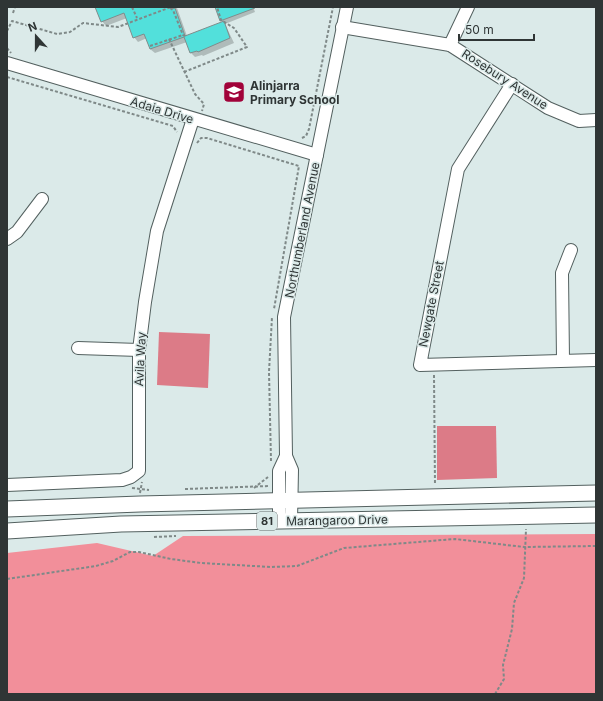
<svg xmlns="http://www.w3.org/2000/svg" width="603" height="701" font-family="Inter,sans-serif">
<rect width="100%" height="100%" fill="#dbeae9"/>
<polygon fill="#f28f9a" points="596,534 596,694 7,694 7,553 97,543 153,556 183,536"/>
<g fill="#dc7b87">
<polygon points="159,332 210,334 208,388 157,385"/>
<polygon points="437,426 496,426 497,478 437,480"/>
</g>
<polygon fill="#0003" points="96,7 180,7 177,8 187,36 223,23 216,7 253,7 255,12 225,24 234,43 203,56 202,55 195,57 191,53 187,42 155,53 150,49 147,38 138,42 134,37 127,18 106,26 102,21"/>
<g fill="#52e0db" stroke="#7f8d8c">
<polygon points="95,7 169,7 171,9 175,8 185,36 224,21 230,38 198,52 197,51 190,53 184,37 150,49 144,34 133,38 124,13 101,22"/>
<polygon points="215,7 255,7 255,8 220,21"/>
</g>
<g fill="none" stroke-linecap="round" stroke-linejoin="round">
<g stroke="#53605f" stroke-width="14">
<g id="minor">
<polyline points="342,27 450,45 548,108 579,121 596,120"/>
<polyline points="450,45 468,7"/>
<polyline points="7,63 317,155"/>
<polyline points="512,84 458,169 420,365 596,360"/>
<polyline points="7,239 17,232 42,199"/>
<polyline points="78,348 139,350"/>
<polyline points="563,360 562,273 571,250"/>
<polyline points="7,485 122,480 131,477 139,471 139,350 145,302 157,231 193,119"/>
<polyline points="279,521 279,471 286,456"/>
<polyline points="291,521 292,470 286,456 284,317 347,7"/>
</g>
</g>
<g stroke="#53605f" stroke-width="17">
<g id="major">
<polyline points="7,509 140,504 596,493"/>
<polyline points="7,531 121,524 596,515"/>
</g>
</g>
<g stroke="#7f8988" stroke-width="2" stroke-dasharray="3 2" stroke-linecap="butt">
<polyline points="132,7 137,18"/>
<polyline points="170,8 173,10 183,35 187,37"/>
<polyline points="13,13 15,7"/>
<polyline points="7,31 12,21 57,34 70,32 83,23 118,27 171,7"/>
<polyline points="169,39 195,94 204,104 202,111"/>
<polyline points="150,46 183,35"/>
<polyline points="7,48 11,53"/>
<polyline points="184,72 247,47 234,28 221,20 217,7"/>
<polyline points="7,77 173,126 177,132"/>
<polyline points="302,138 306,136 309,129 333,7"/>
<polyline points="197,143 201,138 207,138 299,166 274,309"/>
<polyline points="434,375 435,485"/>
<polyline points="271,461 269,372 272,317"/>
<polyline points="132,488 149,490"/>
<polyline points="254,488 268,477"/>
<polyline points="185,489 269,486"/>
<polyline points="140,493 142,482"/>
<polyline points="154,537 176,536"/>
<polyline points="7,579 96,566 113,561 130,552 139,552 171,559 201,563 271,567 297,566 344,548 455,539 524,547 596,546"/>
<polyline points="495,694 504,679 503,665 512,629 514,603 524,578 526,529"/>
</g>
<use href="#minor" stroke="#fff" stroke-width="12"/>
<use href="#major" stroke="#fff" stroke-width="15"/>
</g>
<defs>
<g id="school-square" transform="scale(1.15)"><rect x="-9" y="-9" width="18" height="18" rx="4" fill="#a10239" stroke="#dbeae9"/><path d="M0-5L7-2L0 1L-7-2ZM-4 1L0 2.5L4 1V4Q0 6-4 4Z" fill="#fff"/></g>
</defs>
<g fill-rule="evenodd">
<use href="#school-square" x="234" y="92"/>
</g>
<g text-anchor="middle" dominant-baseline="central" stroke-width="3" stroke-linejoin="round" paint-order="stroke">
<rect fill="#dbeae9" stroke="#636b6b" stroke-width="1" x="257" y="512" width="20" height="18" rx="3"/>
<g font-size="11" font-weight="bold" fill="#2f3535">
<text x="267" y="521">81</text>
</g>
<g font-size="12" fill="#2f3535" stroke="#dbeae9">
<text transform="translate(505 79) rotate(33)">Rosebury Avenue</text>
<text transform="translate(162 110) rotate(17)">Adaia Drive</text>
<text transform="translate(302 230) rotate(-79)">Northumberland Avenue</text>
<text transform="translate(431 304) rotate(-79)">Newgate Street</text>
<text transform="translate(140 359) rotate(-87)">Avila Way</text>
<text transform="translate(337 520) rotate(-1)">Marangaroo Drive</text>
</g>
<g font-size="12" font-weight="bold" fill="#2f3535" stroke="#dbeae9" text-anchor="start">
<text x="250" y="85">Alinjarra<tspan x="250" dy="14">Primary School</tspan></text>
</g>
</g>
<rect width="603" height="701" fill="none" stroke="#2f3535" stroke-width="16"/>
<g transform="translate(36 36) rotate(339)" stroke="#dbeae9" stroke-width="3" paint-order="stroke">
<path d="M0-3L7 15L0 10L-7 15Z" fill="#2f3535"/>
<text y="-6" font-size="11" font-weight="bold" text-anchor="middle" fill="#2f3535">N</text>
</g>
<path d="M459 34v6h75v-6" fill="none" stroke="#2f3535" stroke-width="2"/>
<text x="465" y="34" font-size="12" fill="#2f3535" stroke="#dbeae9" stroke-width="3" paint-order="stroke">50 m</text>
</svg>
